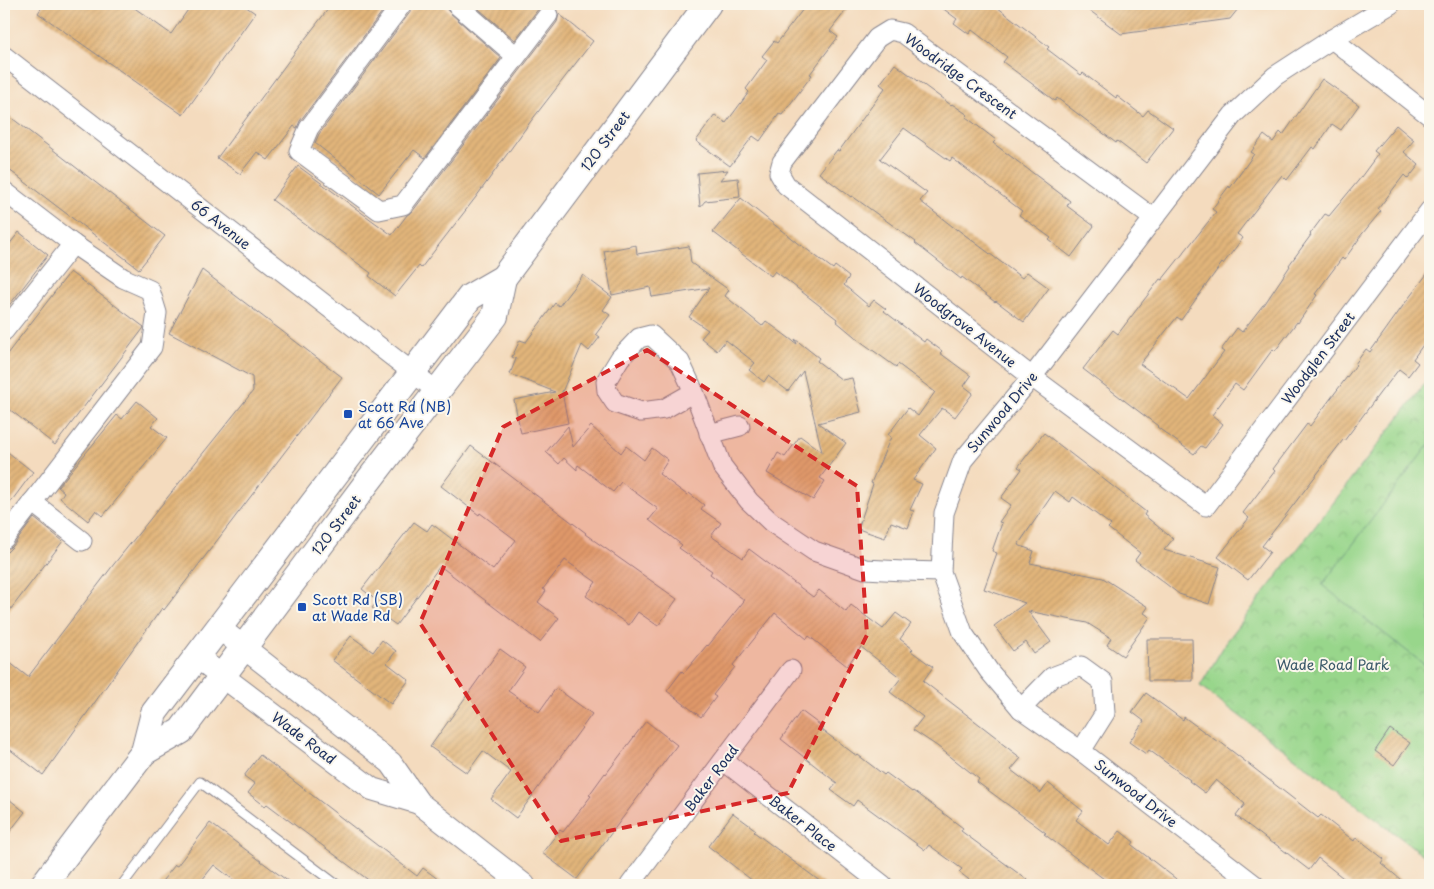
<svg xmlns="http://www.w3.org/2000/svg" width="1434" height="889" font-family="'Playpen Sans',sans-serif">
<defs>
<pattern id="park-crowns" width="20" height="18" patternUnits="userSpaceOnUse" patternTransform="scale(1.25)"><rect width="20" height="18" fill="#98d68b"/><path d="M2 6a3 3 0 1 1 6 0M12 15a3 3 0 1 1 6 0" fill="none" stroke="#82b87a"/></pattern>
<pattern id="building-hatch" width="6" height="6" patternUnits="userSpaceOnUse" patternTransform="scale(1.25)"><rect width="6" height="6" fill="#e2b57a"/><path d="M-1 1l2-2M0 6l6-6M5 7l2-2" fill="none" stroke="#c19c6c"/></pattern>
</defs>
<rect width="100%" height="100%" fill="#fbf7ec"/>
<filter id="ink" filterUnits="userSpaceOnUse"><feTurbulence type="fractalNoise" baseFrequency=".02" numOctaves="2"/><feDisplacementMap in="SourceGraphic" scale="10" xChannelSelector="R" yChannelSelector="G"/><feConvolveMatrix kernelMatrix="1 2 1 2 8 2 1 2 1" color-interpolation-filters="sRGB"/></filter>
<filter id="wash" filterUnits="userSpaceOnUse"><feTurbulence type="fractalNoise" baseFrequency=".0096" numOctaves="4" result="noise"/><feDisplacementMap in="SourceGraphic" scale="20" xChannelSelector="R" yChannelSelector="G"/><feGaussianBlur stdDeviation="1.12" result="paint"/><feColorMatrix in="noise" values="0 0 0 0 0 0 0 0 0 0 0 0 0 0 0 0 0 1.4 0 .05"/><feComposite in="paint" operator="in"/></filter>
<g filter="url(#wash)">
<rect width="100%" height="100%" fill="#f4dbbe"/>
<polygon fill="url(#park-crowns)" stroke="#5a8274" points="1430,377 1430,860 1200,686 1227,641"/>
<polygon fill="#98d68b" stroke="#5a8274" points="1430,443 1430,669 1322,585"/>
<g id="blocks">
<g fill="url(#building-hatch)">
<polygon points="44,4 129,4 171,34 192,4 242,4 255,13 183,115 38,13"/>
<polygon points="332,4 388,4 300,121 297,128 294,126 268,160 257,152 240,174 217,158 298,48"/>
<polygon points="413,4 445,4 446,8 449,12 501,58 425,158 414,150 379,194 315,143 319,134 411,11"/>
<polygon points="473,4 546,4 539,8 515,40"/>
<polygon points="807,4 851,4 830,31 838,37 810,74 812,75 782,115 779,114 760,141 753,136 730,166 696,141 715,115 726,123 749,92 746,89 767,60 762,56 774,41 777,43"/>
<polygon points="937,4 993,4 1049,47 1047,49 1081,75 1083,73 1116,98 1117,96 1143,116 1148,110 1173,128 1146,163 1117,141 1116,143 1057,98 1055,101 1003,62 1007,57 972,30 969,34 954,23 957,19"/>
<polygon points="1081,4 1242,4 1230,19 1121,34"/>
<polygon points="559,14 593,41 531,121 476,197 421,268 419,266 395,296 369,276 371,273 272,200 298,166 392,235 407,215 412,212 557,22"/>
<polygon points="895,64 951,105 952,104 968,115 966,117 996,140 993,143 1070,201 1067,206 1094,226 1071,257 1049,240 1051,238 1019,215 1022,211 952,158 950,161 904,128 880,159 927,193 920,201 957,230 957,229 1022,278 1027,272 1049,288 1024,322 996,301 995,302 962,277 961,279 915,243 916,242 852,196 851,197 819,173 837,150 839,151 885,88 880,84"/>
<polygon points="1322,79 1359,105 1341,130 1332,124 1315,149 1312,147 1287,180 1282,175 1237,234 1243,238 1223,264 1222,263 1181,320 1177,317 1140,364 1189,399 1224,352 1221,350 1237,328 1242,332 1263,305 1264,305 1290,266 1289,265 1311,235 1310,234 1325,214 1329,216 1358,181 1378,154 1374,151 1396,125 1414,140 1404,152 1419,165 1408,179 1404,175 1378,209 1381,211 1358,239 1359,239 1344,260 1342,258 1315,294 1317,295 1298,323 1297,322 1275,351 1273,349 1243,390 1235,384 1212,415 1223,424 1205,448 1201,446 1194,454 1157,427 1158,426 1083,369 1113,330 1118,334 1160,279 1162,280 1216,212 1212,209 1229,186 1230,188 1254,154 1251,152 1264,135 1273,142 1280,132 1283,135"/>
<polygon points="4,112 165,236 139,269 4,166"/>
<polygon points="728,170 720,180 738,178 740,197 705,201 700,207 697,173"/>
<polygon points="741,198 801,246 801,245 833,269 835,266 849,277 844,285 869,306 874,300 886,309 884,311 924,342 926,339 942,351 940,353 971,376 964,386 973,393 955,417 942,408 920,435 936,448 913,480 922,484 910,510 914,511 908,528 891,522 885,538 858,529 873,484 871,483 891,437 888,435 908,408 918,416 935,392 898,364 896,367 860,341 836,321 837,319 775,271 771,276 713,232"/>
<polygon points="19,232 48,255 4,312 4,251"/>
<polygon points="636,245 637,254 689,246 691,263 729,290 725,296 762,326 766,321 797,344 795,339 819,358 817,361 842,380 852,378 861,412 818,423 846,443 820,478 825,481 813,500 767,473 778,453 785,457 800,436 822,452 803,371 788,391 768,376 764,382 749,370 755,363 726,340 717,351 701,338 708,330 689,317 709,288 652,297 650,287 612,295 604,251"/>
<polygon points="202,270 342,377 164,610 162,608 43,775 4,745 4,658 28,677 114,564 253,391 252,377 169,333"/>
<polygon points="1430,270 1430,335 1413,359 1418,363 1408,376 1399,369 1386,386 1385,386 1344,441 1343,440 1262,546 1270,552 1248,580 1218,557 1249,518 1243,513 1275,471 1273,469 1307,424 1310,426 1356,365 1355,364 1366,349 1370,352 1405,303"/>
<polygon points="70,272 144,327 143,329 55,445 4,405 4,358"/>
<polygon points="583,275 612,297 603,310 610,315 596,334 600,337 589,351 582,345 562,392 568,423 521,433 514,400 555,392 510,374 516,359 512,357 520,340 526,342 555,303 559,306"/>
<polygon points="137,401 158,418 151,426 167,438 103,516 96,510 88,521 60,498 64,492 58,487 117,415 122,419"/>
<polygon points="568,426 573,447 591,426 621,453 626,446 644,460 652,448 668,460 659,474 687,495 689,493 704,505 701,509 721,523 711,536 743,558 749,549 813,597 819,590 846,612 851,605 883,629 896,613 911,624 900,639 913,649 911,651 933,667 923,681 1001,741 1000,742 1021,758 1011,770 1041,793 1048,783 1083,811 1076,820 1109,845 1120,831 1134,842 1132,845 1184,885 1112,885 1044,834 1046,833 977,782 979,779 937,746 913,730 923,717 890,692 901,678 861,647 847,666 809,636 807,639 775,613 733,665 735,667 713,695 716,697 701,717 667,691 682,671 684,673 707,645 708,646 744,601 743,599 710,574 712,571 679,548 682,545 649,520 658,509 621,482 613,492 578,465 577,467 577,470 564,458 559,464 546,452"/>
<polygon points="1044,433 1146,512 1144,515 1173,539 1164,550 1220,567 1209,604 1179,594 1135,560 1140,553 1108,528 1111,525 1073,497 1070,502 1055,491 1018,545 1034,551 1030,563 1103,578 1148,607 1144,613 1150,617 1123,656 1107,645 1111,638 1087,623 1028,611 1051,642 1034,654 1026,642 1013,651 994,626 1025,603 984,589 997,553 992,551 1002,523 999,522 1011,505 1001,498 1022,469 1018,467"/>
<polygon points="471,446 586,533 585,534 677,599 658,626 638,612 629,625 586,596 596,582 565,560 543,589 546,591 538,602 559,618 540,642 440,566 396,625 372,608 377,601 362,589 414,522 427,531 432,524 493,570 516,540 480,513 479,515 441,486"/>
<polygon points="4,449 33,472 4,511"/>
<polygon points="34,518 63,541 4,618 4,555 13,546"/>
<polygon points="351,636 373,652 382,640 396,651 387,663 409,680 391,704 332,660"/>
<polygon points="1147,639 1192,639 1193,681 1148,681"/>
<polygon points="500,649 525,667 508,691 539,712 556,688 592,714 516,818 491,799 511,772 483,751 467,773 430,747"/>
<polygon points="1146,693 1183,720 1184,717 1218,742 1219,741 1318,818 1321,815 1354,841 1356,837 1384,859 1381,863 1407,885 1352,885 1318,858 1309,870 1274,843 1273,844 1236,816 1245,804 1216,780 1205,793 1189,781 1190,780 1149,750 1146,754 1129,742 1144,721 1132,712"/>
<polygon points="801,711 824,728 822,730 857,756 858,755 884,775 886,773 912,792 913,791 935,807 963,828 961,831 1034,885 976,885 959,872 962,869 929,845 925,850 857,800 853,806 831,790 837,783 781,739"/>
<polygon points="646,721 677,745 577,879 542,853 560,830 563,832 591,796 589,795 605,773 606,774"/>
<polygon points="1390,729 1410,743 1394,765 1375,751"/>
<polygon points="260,755 417,876 423,868 446,885 375,885 267,804 265,806 248,793 255,784 244,776"/>
<polygon points="4,795 25,812 4,839"/>
<polygon points="733,813 756,830 754,832 825,885 758,885 708,846"/>
<polygon points="210,823 293,885 240,885 214,865 198,885 159,885 175,865 177,866"/>
</g>
</g>
</g>
<g filter="url(#ink)">
<use href="#blocks" fill-opacity="0" stroke="#88858e" stroke-width="1"/>
<g fill="none" stroke-linecap="round" stroke-linejoin="round">
<g stroke="#88858e" stroke-width="11">
<polyline id="service" points="122,885 200,782 337,885"/>
</g>
<g stroke="#88858e" stroke-width="21">
<g id="minor">
<polyline points="402,4 309,128 299,151 379,210 403,205 548,15"/>
<polyline points="456,4 516,56"/>
<polyline points="1332,39 1430,116"/>
<polyline points="4,56 438,392"/>
<polyline points="4,191 73,244 123,278 150,290 157,313 152,347 4,539"/>
<polyline points="1153,218 903,33 890,30 877,38 782,162 779,173 786,185 1032,377 1206,506 1430,210"/>
<polyline points="4,331 73,244"/>
<polyline points="694,392 664,409 641,412 615,403 607,391 606,381 620,358 639,338 651,335 680,362 694,392 722,466 749,501 771,522 814,551 865,569 903,571 941,572"/>
<polyline points="709,434 740,426"/>
<polyline points="32,502 82,541"/>
<polyline points="1021,709 1052,677 1081,666 1103,682 1105,713 1081,751"/>
<polyline points="724,761 883,885"/>
<polyline points="630,885 791,670"/>
<polyline points="1255,885 1081,751 1021,709 989,671 963,633 941,572 944,513 963,460 1032,377 1233,115 1275,76 1332,39 1391,4"/>
</g>
</g>
<g stroke="#88858e" stroke-width="24">
<g id="tertiary">
<polyline points="219,628 391,763 419,803 524,885"/>
<polyline points="197,657 372,789 419,803"/>
</g>
</g>
<g stroke="#88858e" stroke-width="28">
<g id="secondary">
<polyline points="144,752 181,731 366,484 495,316 503,278"/>
<polyline points="43,885 144,752 154,713 470,297 503,278 708,4"/>
</g>
</g>
<use href="#service" stroke="#fff" stroke-width="9"/>
<use href="#minor" stroke="#fff" stroke-width="19"/>
<use href="#tertiary" stroke="#fff" stroke-width="22"/>
<use href="#secondary" stroke="#fff" stroke-width="26"/>
</g>
</g>
<path fill="#d62828" fill-opacity="0.2" stroke="#d62828" stroke-width="4" stroke-dasharray="10 6" stroke-linejoin="round" d="M 647,350 L 857,486 L 867,635 L 788,793 L 561,841 L 420,623 L 503,427 Z"/>
<g fill="#1a4fb4" stroke="#fbf7ec" stroke-width="2">
<rect x="343" y="409" width="10" height="10" rx="2.5"/>
<rect x="297" y="602" width="10" height="10" rx="2.5"/>
</g>
<g text-anchor="middle" dominant-baseline="central" stroke-width="4" stroke-linejoin="round" paint-order="stroke">
<g font-size="14" fill="#1b2f5e" stroke="#fbf7ec">
<text transform="translate(961 76) rotate(36)">Woodridge Crescent</text>
<text transform="translate(605 141) rotate(-53)">120 Street</text>
<text transform="translate(221 224) rotate(38)">66 Avenue</text>
<text transform="translate(965 325) rotate(38)">Woodgrove Avenue</text>
<text transform="translate(1318 358) rotate(-53)">Woodglen Street</text>
<text transform="translate(1002 412) rotate(-50)">Sunwood Drive</text>
<text transform="translate(336 525) rotate(-53)">120 Street</text>
<text transform="translate(304 738) rotate(37)">Wade Road</text>
<text transform="translate(711 778) rotate(-53)">Baker Road</text>
<text transform="translate(1136 793) rotate(38)">Sunwood Drive</text>
<text transform="translate(803 823) rotate(38)">Baker Place</text>
</g>
<g font-size="14" fill="#164399" stroke="#fbf7ec" text-anchor="start">
<text x="358" y="406">Scott Rd (NB)<tspan x="358" dy="16">at 66 Ave</tspan></text>
<text x="312" y="599">Scott Rd (SB)<tspan x="312" dy="16">at Wade Rd</tspan></text>
</g>
<g font-size="14" fill="#3a5969" stroke="#fbf7ec">
<text x="1333" y="664">Wade Road Park</text>
</g>
</g>
<rect width="1434" height="889" fill="none" stroke="#fbf7ec" stroke-width="20"/>
</svg>
